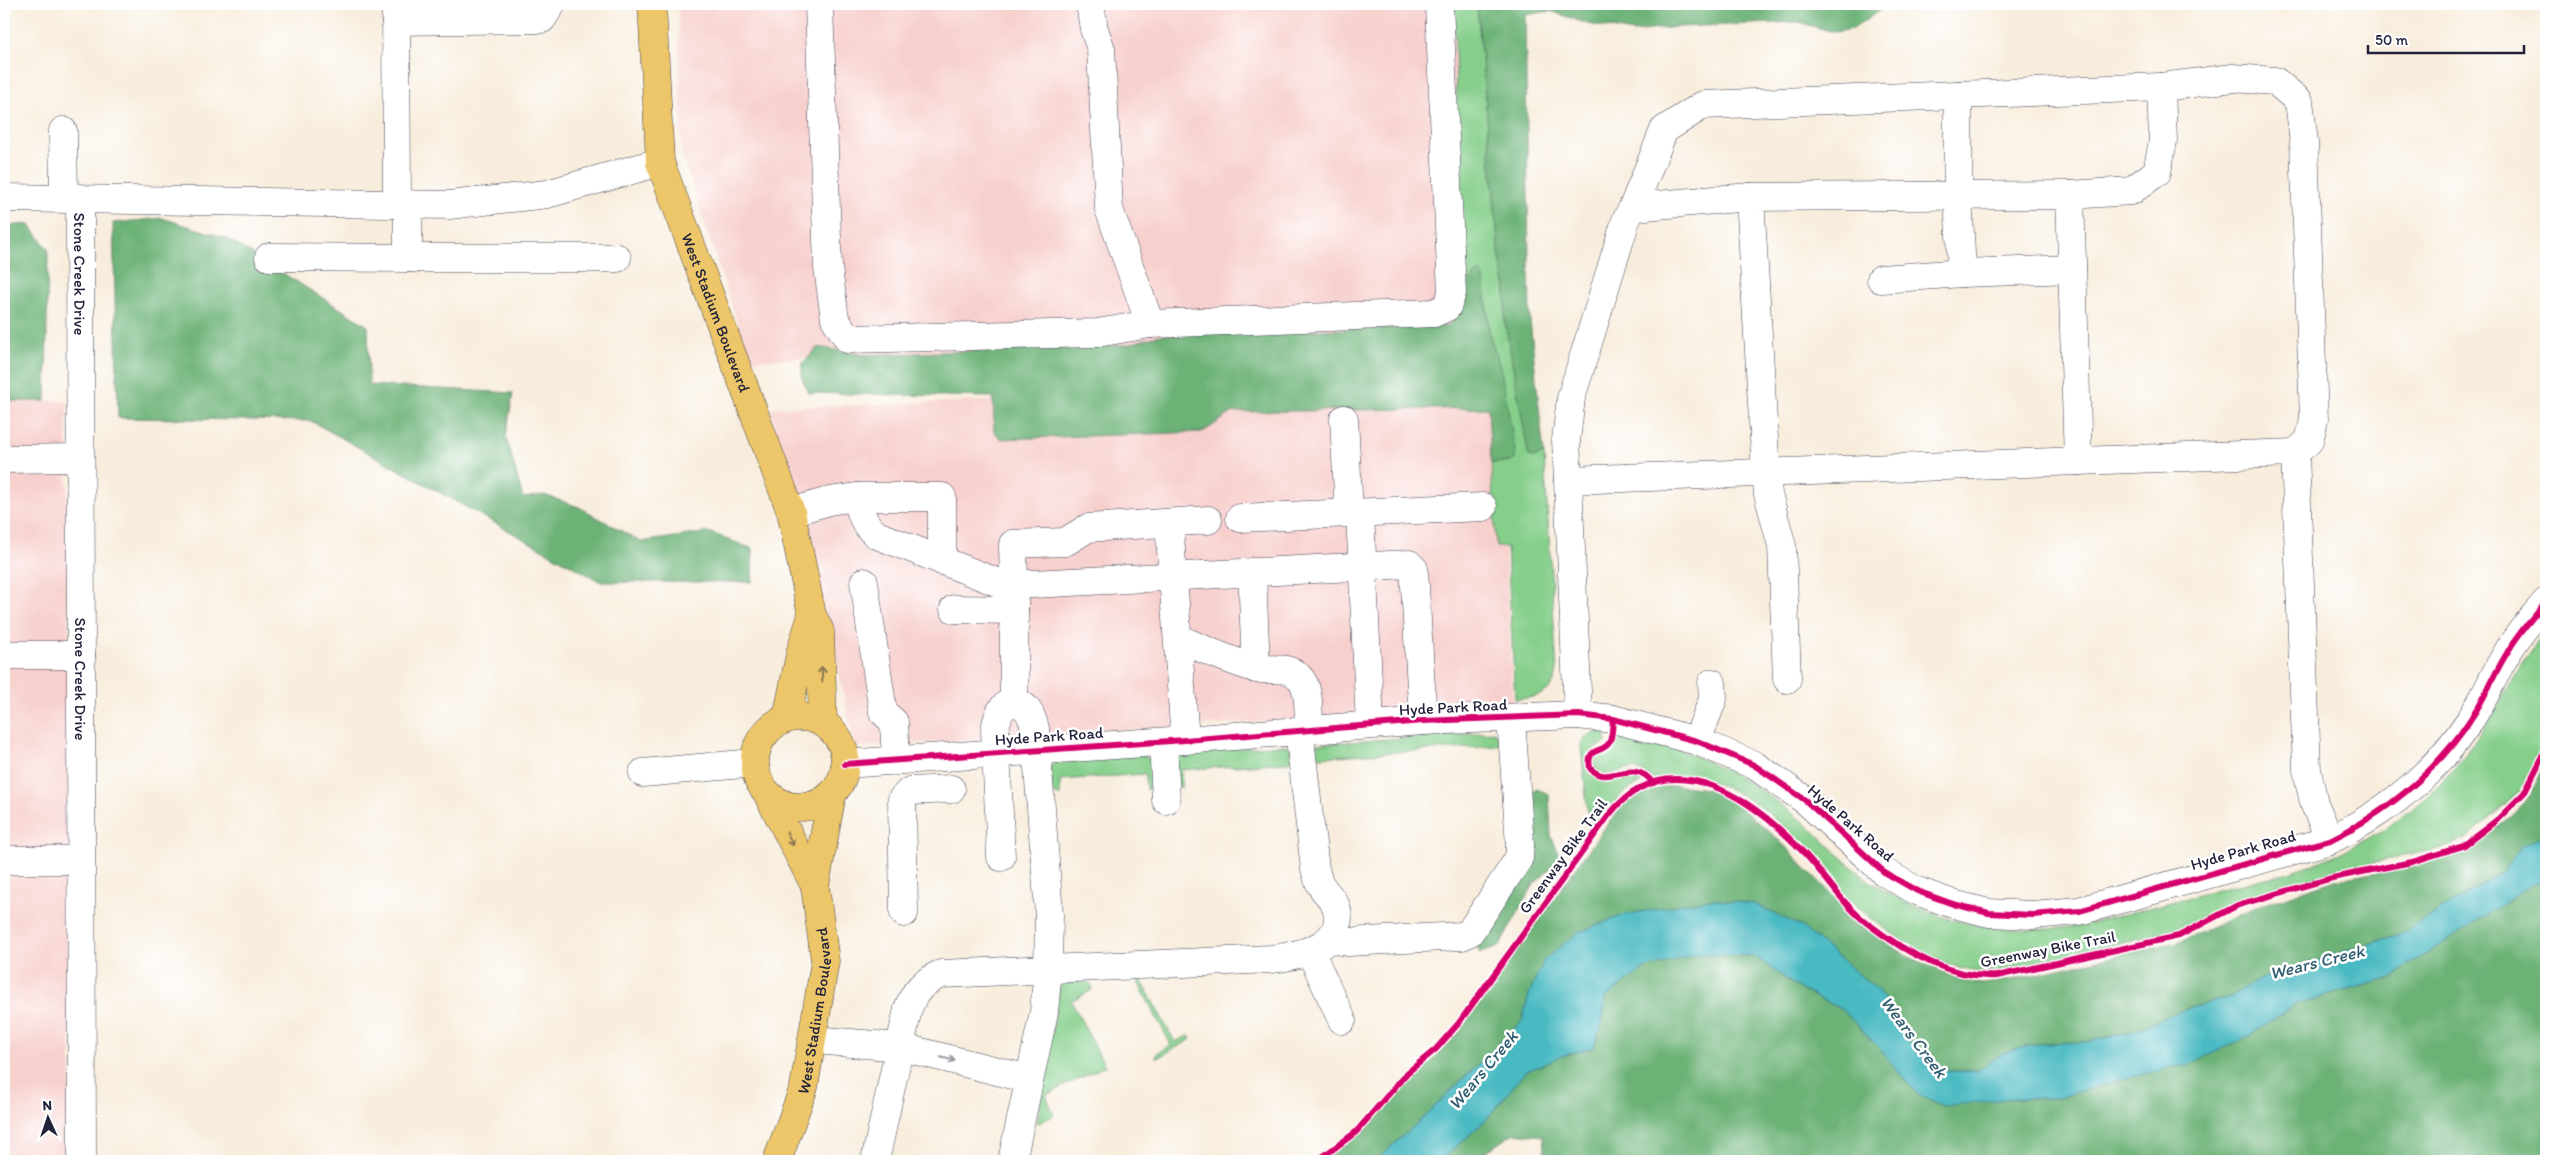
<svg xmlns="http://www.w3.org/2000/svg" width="2550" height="1165" font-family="Itim,sans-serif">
<rect width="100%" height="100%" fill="#fff"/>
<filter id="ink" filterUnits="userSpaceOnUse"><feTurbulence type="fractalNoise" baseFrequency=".02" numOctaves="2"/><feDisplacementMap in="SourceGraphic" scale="10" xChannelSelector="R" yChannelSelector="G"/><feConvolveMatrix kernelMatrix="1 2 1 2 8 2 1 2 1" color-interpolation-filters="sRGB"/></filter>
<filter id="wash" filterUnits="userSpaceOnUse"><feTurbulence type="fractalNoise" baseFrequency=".0096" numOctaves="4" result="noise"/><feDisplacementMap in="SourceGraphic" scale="20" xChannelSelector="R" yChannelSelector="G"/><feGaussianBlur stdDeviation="1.12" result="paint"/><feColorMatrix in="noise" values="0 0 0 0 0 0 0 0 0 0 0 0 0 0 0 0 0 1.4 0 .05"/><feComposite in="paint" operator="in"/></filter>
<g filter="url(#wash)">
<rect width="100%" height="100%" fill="#f8eddc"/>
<g fill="#f7d0cd">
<polygon points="678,4 1471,4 1470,337 750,360 682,155"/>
<polygon points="1496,384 1513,706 855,747 806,525 770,408"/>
<polygon points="4,401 67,401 71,1161 4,1161"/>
</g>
<g fill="#85cf8b" stroke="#547863">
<path d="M 1454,4 L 1477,4 L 1499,253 L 1506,289 L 1505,321 L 1529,456 L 1534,457 L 1544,454 L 1557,672 C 1552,695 1537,698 1515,699 L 1507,547 L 1496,547 L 1491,463 L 1510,462 L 1501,369 L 1490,337 L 1484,277 L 1461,299 Z"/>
<path d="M 2546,629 L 2546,740 L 2520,791 L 2466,839 L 2448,847 L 2336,870 L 2301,883 L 2235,901 L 2184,928 L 2004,970 C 1971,975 1961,969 1931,956 C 1900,941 1872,921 1847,897 C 1835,885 1824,870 1813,857 C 1772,811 1719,766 1654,779 C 1624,757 1618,780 1598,773 L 1593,764 L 1597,754 L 1610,748 L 1618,735 C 1693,745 1759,783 1816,833 C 1836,851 1856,873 1879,887 C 1941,926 2008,936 2079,926 C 2126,914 2172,902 2218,890 C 2249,882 2283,875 2313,864 C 2366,844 2418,812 2455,767 C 2491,725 2513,673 2546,629 Z"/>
<polygon points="1493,732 1499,736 1500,744 1497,746 1319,757 1315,755 1314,746 1318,744"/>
<path d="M 1596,732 L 1606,733 L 1606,743 L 1595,748 L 1587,756 L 1588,772 C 1606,790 1630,763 1643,781 L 1623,793 L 1610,807 L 1590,835 L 1581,746 L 1585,737 Z"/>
<polygon points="1285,745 1291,748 1292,759 1289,762 1181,770 1182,788 1177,786 1176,755 1180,752"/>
<path d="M 1144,755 L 1154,762 C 1154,772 1158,786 1146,790 L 1145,774 L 1060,780 L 1060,796 L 1055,795 L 1052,791 L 1050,767 L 1053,763 Z"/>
<polygon points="1134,975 1139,976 1175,1042 1188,1036 1191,1037 1190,1040 1159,1057 1156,1057 1157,1053 1171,1045"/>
<polygon points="1065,981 1086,981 1092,985 1092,990 1071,1001 1105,1066 1046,1095 1054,1115 1040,1123 1037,1122 1060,985"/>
</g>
<g fill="#6cb277" stroke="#476a59">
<polygon points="1477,4 1889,4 1853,29 1834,32 1798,22 1677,27 1633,32 1588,24 1551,11 1525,15 1530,320 1544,454 1534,457 1529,456 1528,452 1505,321 1506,289 1499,253"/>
<polygon points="162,218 226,238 368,326 369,385 513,393 506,437 523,498 544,495 579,507 641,542 709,532 753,549 752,582 601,582 311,421 118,418 113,223"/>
<polygon points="29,224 48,249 46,401 4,401 4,226"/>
<path d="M 1480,272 L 1484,277 L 1490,337 L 1501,369 L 1515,451 L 1515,459 L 1510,462 L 1491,463 L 1488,408 L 1233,412 L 1203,432 L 1001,439 L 994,431 L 993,397 L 809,393 L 802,378 L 802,364 L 818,347 L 865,355 L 1126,345 L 1160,335 L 1447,326 C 1466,314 1459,284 1480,272 Z"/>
<polygon points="2546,763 2546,833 2523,846 2502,872 2403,933 2260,979 2230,997 2174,1013 2132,1032 2086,1042 2042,1043 2003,1053 1978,1071 1949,1071 1929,1063 1908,1042 1896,1017 1802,927 1754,904 1710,899 1529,994 1522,1021 1425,1116 1375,1161 1323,1161 1368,1128 1401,1087 1431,1062 1460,1031 1600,834 1626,802 1648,790 1676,785 1708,789 1740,807 1779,840 1864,928 1909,957 1962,981 1984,984 2016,979 2182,941 2258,906 2335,880 2412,866 2465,851 2504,822 2529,797"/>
<polygon points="1537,789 1549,794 1551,835 1561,859 1534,884 1499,947 1481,953 1472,942 1516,879 1527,794"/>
<polygon points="2546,875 2546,1161 1545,1161 1543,1136 1514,1133 1472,1161 1440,1161 1485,1121 1525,1072 1559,1057 1594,1047 1602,1024 1605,998 1644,969 1696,954 1754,956 1801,990 1843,1010 1879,1048 2015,1098 2058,1098 2248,1037 2296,1004 2388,979"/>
</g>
<polygon fill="#4ab9c2" stroke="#366e7e" points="2546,833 2546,876 2388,979 2296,1004 2248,1037 2190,1064 2122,1079 2058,1098 2015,1098 1944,1106 1916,1093 1879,1048 1843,1010 1801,990 1754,956 1696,954 1644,969 1605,998 1602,1024 1594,1047 1559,1057 1525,1072 1485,1121 1440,1161 1375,1161 1425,1116 1522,1021 1529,994 1544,960 1577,933 1623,915 1710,899 1754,904 1802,927 1878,990 1896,1017 1908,1042 1929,1063 1949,1071 1977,1071 2003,1053 2042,1043 2086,1042 2132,1032 2174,1013 2230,997 2260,979 2403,933 2502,872 2523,846"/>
</g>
<g filter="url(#ink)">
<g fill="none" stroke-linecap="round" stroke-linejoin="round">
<g stroke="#424053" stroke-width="29">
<g id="minor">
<polyline points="396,4 397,204"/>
<polyline points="819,4 828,268 835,319 848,339 1097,333 1150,324 1434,313 1447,307 1452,293 1439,4"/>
<polyline points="1090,4 1094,29 1101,49 1109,209 1150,324"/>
<polyline points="396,21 542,19 552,4"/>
<polyline points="1958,95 1958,196 1962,273 2072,269"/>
<polyline points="63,131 64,198"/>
<polyline points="2070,195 2131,191 2157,172 2163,141 2161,87 2233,78 2275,81 2299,101 2304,142 2314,420 2309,441 2295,453"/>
<polyline points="4,198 449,205 547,194 660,162"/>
<path id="s1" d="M 80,198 L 82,1161"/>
<polyline points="408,204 408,258 617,258"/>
<polyline points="1633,207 1664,130 1703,105 2161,87"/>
<polyline points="269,257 408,258"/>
<polyline points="1881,279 1962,273"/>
<polyline points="1344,419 1349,513"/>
<polyline points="4,459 80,458"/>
<polyline points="1568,480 1566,440 1571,398 1626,220 1633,207 1750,197"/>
<path d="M 857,497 C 861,513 863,525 877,535 L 999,583 L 1014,585 L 1013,544 L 1065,542 L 1088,528 L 1208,520"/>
<polyline points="791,512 829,501 857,497 942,497 942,561"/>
<polyline points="1360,513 1370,725"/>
<polyline points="1240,518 1483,507"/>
<polyline points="1169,523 1185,740"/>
<polyline points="1252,572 1256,669"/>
<polyline points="864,582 883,712 894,722 896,761"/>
<polyline points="954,609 1014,610"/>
<path d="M 1179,639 C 1204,649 1229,661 1255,668 C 1269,672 1287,664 1299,677 C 1311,688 1308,714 1309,729"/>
<polyline points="4,655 81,655"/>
<polyline points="1787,679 1782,546 1768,494 1766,473 1750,197 2070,195 2078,461"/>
<polyline points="1014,701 1014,585 1409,564 1414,569 1423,721"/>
<polyline points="1578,715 1568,480 2295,453 2307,770 2314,803 2330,840"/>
<polyline points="1697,741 1713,699 1712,683"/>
<polyline points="1163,742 1166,800"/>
<path d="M 845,764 L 1185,740 L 1423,721 L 1578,715 L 1613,719 L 1697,741 L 1754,765 L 1805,800 L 1884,872 L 1917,891 L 1953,904 L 1989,913 L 2033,915 L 2079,911 L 2330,840 C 2387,812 2435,774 2470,720 C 2485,699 2493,675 2507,653 C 2518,634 2532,618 2546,602"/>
<polyline points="643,773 754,763"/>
<path d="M 1001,857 L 995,729 C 998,715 1000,706 1014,701 C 1028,706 1031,714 1035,728 L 1049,914 L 1048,969 L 1044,1012 L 1012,1161"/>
<polyline points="4,860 81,860"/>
<polyline points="904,913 902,799 910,791 951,789"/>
<polyline points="1330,939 1348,942 1462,936 1470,932 1519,858 1520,845 1511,718"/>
<polyline points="1310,951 1342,1020"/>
<polyline points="813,1040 901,1047 1029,1079"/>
<path d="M 875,1161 L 908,1009 C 914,991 924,981 941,974 L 1271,959 C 1297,956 1345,947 1337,910 C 1335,900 1327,895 1322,887 C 1318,882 1317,875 1315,869 L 1299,730"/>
</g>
</g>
<g stroke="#424053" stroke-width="29">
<g id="major">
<path id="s2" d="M 652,4 L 660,162 L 791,512 L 812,615 L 820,631 L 823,723"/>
<circle cx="800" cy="762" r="45"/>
<polyline points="787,718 801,650 812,615"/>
<polyline points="768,795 815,886"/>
<path id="s3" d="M 777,1161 L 804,1087 L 825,961 L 815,886 L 832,794"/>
</g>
</g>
<use href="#minor" stroke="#fff" stroke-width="28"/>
<use href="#major" stroke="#ecc669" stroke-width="28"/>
<g stroke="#fff" stroke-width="9">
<g id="cycleway">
<path d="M 1613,719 C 1612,726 1613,736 1609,743 C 1602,754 1586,746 1590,768 C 1607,789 1632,755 1653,783"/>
<path d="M 845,764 L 1185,740 L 1423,721 L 1578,715 L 1613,719 L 1697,741 L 1754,765 L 1805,800 L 1884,872 L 1917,891 L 1953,904 L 1989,913 L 2033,915 L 2079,911 L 2330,840 C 2387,812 2435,774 2470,720 C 2485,699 2493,675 2507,653 C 2518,634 2532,618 2546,602"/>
<path d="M 1317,1161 L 1356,1132 L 1407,1073 L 1436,1049 L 1458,1024 L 1609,815 C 1670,739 1753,799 1804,853 C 1826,876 1842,904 1867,923 C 1903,951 1951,979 1997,976 L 2179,936 L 2238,905 L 2332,878 L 2412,862 L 2463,846 L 2497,820 L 2524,793 L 2546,750"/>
</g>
</g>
<use href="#cycleway" stroke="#d6006c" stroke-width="6"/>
</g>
<defs><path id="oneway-shaft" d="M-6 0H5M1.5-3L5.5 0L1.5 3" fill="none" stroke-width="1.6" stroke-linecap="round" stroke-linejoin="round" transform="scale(1.25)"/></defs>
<g stroke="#877452">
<use href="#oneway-shaft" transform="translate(822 674) rotate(-92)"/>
<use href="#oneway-shaft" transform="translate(790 839) rotate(64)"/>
</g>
<use stroke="#9c9ca7" href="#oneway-shaft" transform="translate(948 1059) rotate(14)"/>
</g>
<g text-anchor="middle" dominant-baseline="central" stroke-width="5" stroke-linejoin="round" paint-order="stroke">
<g font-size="16" fill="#22223b" stroke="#fff">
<text stroke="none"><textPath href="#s1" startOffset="76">Stone Creek Drive</textPath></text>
<text stroke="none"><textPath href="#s2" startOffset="319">West Stadium Boulevard</textPath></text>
<text stroke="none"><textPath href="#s1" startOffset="481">Stone Creek Drive</textPath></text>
<text transform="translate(1453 707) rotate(-3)">Hyde Park Road</text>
<text transform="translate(1049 736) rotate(-4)">Hyde Park Road</text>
<text transform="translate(1851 823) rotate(41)">Hyde Park Road</text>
<text transform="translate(2243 850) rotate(-16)">Hyde Park Road</text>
<text transform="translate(1563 856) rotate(-54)">Greenway Bike Trail</text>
<text transform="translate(2048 949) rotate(-11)">Greenway Bike Trail</text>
<text stroke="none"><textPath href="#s3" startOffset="156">West Stadium Boulevard</textPath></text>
</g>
<g font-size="18" font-style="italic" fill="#325e71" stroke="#fff">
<text transform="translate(2317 962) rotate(-14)">Wears Creek</text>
<text transform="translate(1914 1037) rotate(53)">Wears Creek</text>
<text transform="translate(1483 1070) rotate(-50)">Wears Creek</text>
</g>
</g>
<rect width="2550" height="1165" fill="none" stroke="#fff" stroke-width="20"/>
<g transform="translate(48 1118) rotate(357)" stroke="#ffffff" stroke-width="4" paint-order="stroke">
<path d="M0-4L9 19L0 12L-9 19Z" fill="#22223b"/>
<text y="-8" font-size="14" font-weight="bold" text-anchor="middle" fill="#22223b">N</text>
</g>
<path d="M2368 45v8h156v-8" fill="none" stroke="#22223b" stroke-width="2.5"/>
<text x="2375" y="45" font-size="15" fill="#22223b" stroke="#ffffff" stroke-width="4" paint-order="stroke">50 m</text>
</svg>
